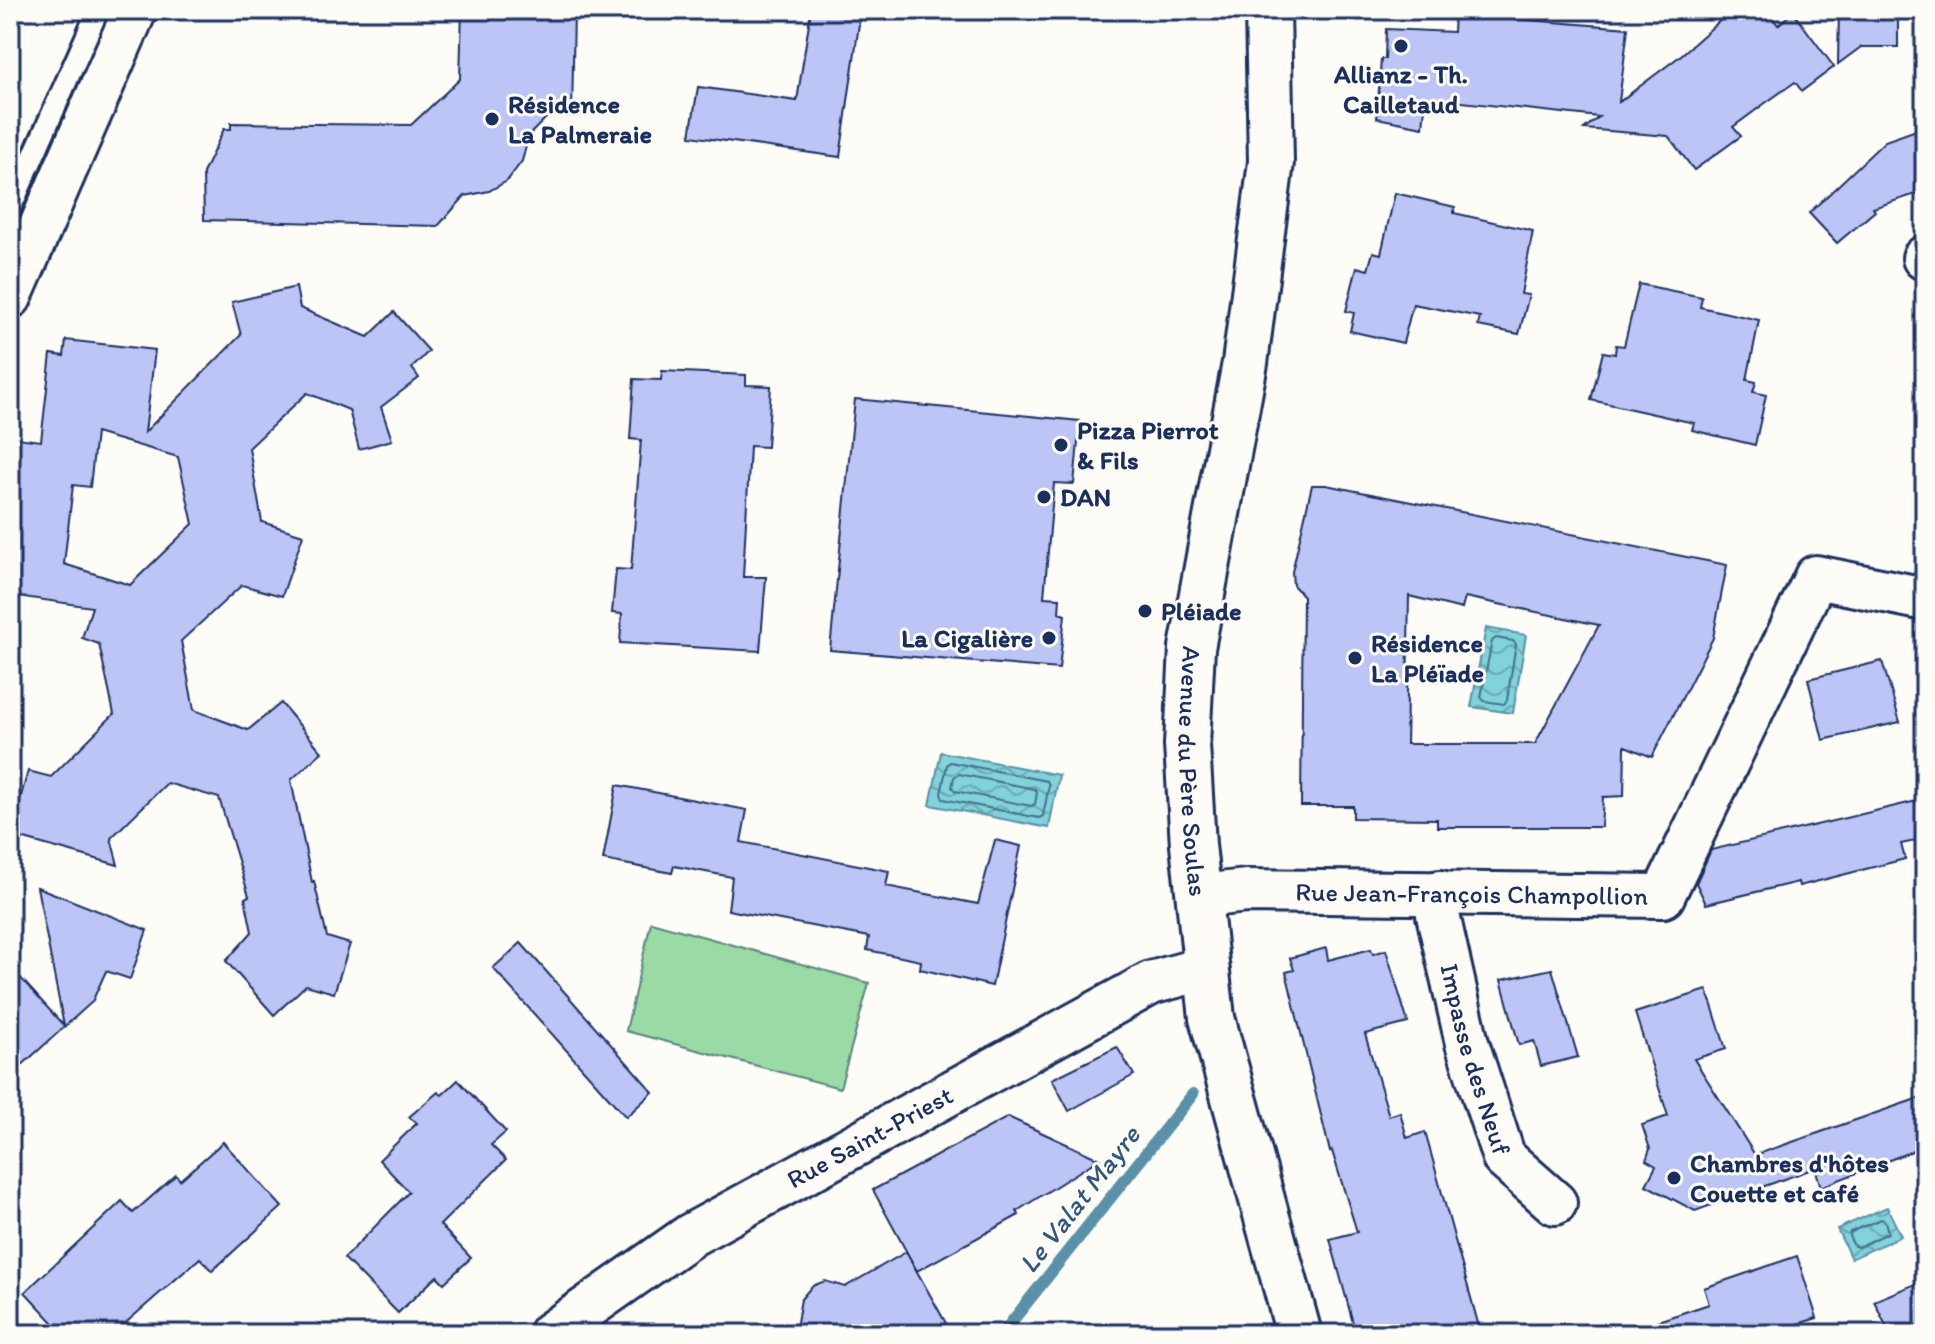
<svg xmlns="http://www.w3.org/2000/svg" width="1935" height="1344" font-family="Itim,sans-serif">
<defs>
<pattern id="water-waves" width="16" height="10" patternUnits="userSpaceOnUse" patternTransform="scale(2)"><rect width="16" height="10" fill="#81d2d9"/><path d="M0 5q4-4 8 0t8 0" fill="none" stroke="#69abb3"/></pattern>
</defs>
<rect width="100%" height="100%" fill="#fdfcf7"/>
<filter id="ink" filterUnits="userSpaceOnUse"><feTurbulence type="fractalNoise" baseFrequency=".0125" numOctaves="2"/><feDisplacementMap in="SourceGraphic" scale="16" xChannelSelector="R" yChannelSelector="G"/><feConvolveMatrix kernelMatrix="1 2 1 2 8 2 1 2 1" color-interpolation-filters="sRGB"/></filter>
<g filter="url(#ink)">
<polygon fill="#9adba5" stroke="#5a8582" stroke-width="2" points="651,922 869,983 840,1088 626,1031"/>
<g fill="url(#water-waves)" stroke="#5891a8" stroke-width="2">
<polygon points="1486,628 1526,635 1513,713 1471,707"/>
<polygon points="941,752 1059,775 1049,828 930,805"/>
<polygon points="1887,1207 1901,1236 1851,1259 1837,1229"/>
</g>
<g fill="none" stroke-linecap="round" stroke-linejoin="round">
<g stroke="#44708f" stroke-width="2">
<polygon points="1496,638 1513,641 1516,644 1507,700 1504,704 1484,701 1481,697 1492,641"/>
<polygon points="950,762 1047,781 1049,785 1043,816 1039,818 943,799 941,794 947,765"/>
<polygon points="959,774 1035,789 1037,792 1035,804 1031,806 955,791 952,787 954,777"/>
<polygon points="1881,1219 1885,1221 1888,1233 1858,1247 1854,1246 1849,1236 1850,1232"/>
</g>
<polyline stroke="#5891a8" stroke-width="12" points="1002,1334 1193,1094"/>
</g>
<g fill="#bdc5f7" stroke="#1b2f5e" stroke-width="2" fill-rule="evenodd">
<polygon points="462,10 574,10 572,116 549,115 529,135 522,161 507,181 489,191 465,196 438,226 204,220 203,173 224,129 231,129 231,123 411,125 460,79"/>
<polygon points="811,10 861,10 840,157 690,136 698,87 797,101"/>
<polygon points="1732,10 1767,10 1778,25 1793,12 1834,67 1802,91 1795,82 1764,104 1733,127 1741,136 1694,170 1668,136 1584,129 1599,117 1426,98 1423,127 1377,118 1381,59 1385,59 1386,29 1453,32 1454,14 1628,28 1619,102 1680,56"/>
<polygon points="1839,10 1898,10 1898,47 1861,47 1838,64"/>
<polygon points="1925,127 1925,191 1873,208 1875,211 1837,243 1809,213 1885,141"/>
<polygon points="1395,193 1455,207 1454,213 1533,231 1521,294 1529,295 1519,334 1478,326 1480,317 1413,304 1403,343 1350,331 1354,313 1346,311 1357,267 1368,270 1373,252 1381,254"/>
<polygon points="1639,284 1702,297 1700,307 1759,320 1747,380 1756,382 1753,392 1766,395 1755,445 1692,430 1694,423 1591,400 1603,352 1615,354 1616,345 1624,346"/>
<path d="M 296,287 L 300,308 L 368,337 L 394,312 L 429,351 L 412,368 L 419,378 L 381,407 L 392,440 L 359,449 L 349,410 L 307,393 L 249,448 L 262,522 L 303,535 L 282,596 L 242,585 L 181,641 L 194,710 L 248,730 L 281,703 L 322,752 L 291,780 L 312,882 L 314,881 L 327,937 L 350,944 L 334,993 L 306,985 L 274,1015 L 226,961 L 252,932 L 245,898 L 249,896 L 219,798 L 167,783 L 111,838 L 118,865 L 10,835 L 28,771 L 51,777 L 114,714 L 99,644 L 82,638 L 92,607 L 10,595 L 10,462 L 14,462 L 17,438 L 41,441 L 51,354 L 64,356 L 66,340 L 155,350 L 145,432 L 241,335 L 232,302 ZM 96,433 L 178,457 L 193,524 L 130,585 L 64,564 L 73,485 L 90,487 Z"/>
<polygon points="662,371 746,375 746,385 771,386 767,447 750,446 743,577 766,577 760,651 620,643 622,614 612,613 616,569 631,570 641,440 630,439 634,379 661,380"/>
<polygon points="855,399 1080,421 1074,484 1054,483 1044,597 1060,598 1059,613 1065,615 1059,669 830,650"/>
<path d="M 1312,485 L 1326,485 L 1727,565 L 1713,638 L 1652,757 L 1625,746 L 1624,796 L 1603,797 L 1601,827 L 1437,827 L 1437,819 L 1353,818 L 1353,806 L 1301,806 L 1303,596 L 1293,585 L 1292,572 ZM 1409,596 L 1462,609 L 1465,597 L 1599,625 L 1535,744 L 1406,744 Z"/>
<polygon points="1882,661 1900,722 1823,740 1808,679"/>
<polygon points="617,785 747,810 741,842 889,871 886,886 978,904 995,840 1021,846 992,986 920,969 921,961 867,950 869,937 728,910 732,877 674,866 672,873 603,860"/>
<polygon points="1925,799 1925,839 1901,844 1905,859 1799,886 1798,882 1706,904 1696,883 1711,850"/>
<polygon points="37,887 147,930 130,979 106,971 92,1002 10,1076 10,966 64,1026"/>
<polygon points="521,943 653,1092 626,1117 493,968"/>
<polygon points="1326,948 1328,960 1371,949 1373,954 1386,950 1408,1023 1365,1034 1389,1116 1400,1112 1407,1138 1425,1132 1481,1334 1356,1334 1330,1239 1357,1232 1332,1151 1330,1152 1286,972 1294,970 1290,958"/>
<polygon points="1552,969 1578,1057 1541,1066 1534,1041 1519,1045 1501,980"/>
<polygon points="1707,990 1726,1049 1694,1059 1755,1155 1925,1096 1925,1146 1821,1187 1815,1168 1695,1211 1646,1185 1656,1166 1646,1160 1650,1149 1642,1125 1668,1116 1635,1013"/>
<polygon points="1117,1047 1134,1075 1069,1111 1052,1079"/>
<polygon points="458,1080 506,1132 491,1145 506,1160 440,1225 471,1258 444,1283 437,1276 398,1313 344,1258 409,1192 379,1160 417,1123 409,1117 438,1092 442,1095"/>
<polygon points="1008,1117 1099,1159 1017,1211 1019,1215 917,1271 873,1190"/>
<polygon points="223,1142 282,1207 212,1271 200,1258 113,1334 64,1334 25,1292 122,1201 133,1213 176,1175 180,1180"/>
<polygon points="906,1252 952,1334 795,1334 801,1299 812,1286 825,1281 845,1287"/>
<polygon points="1797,1256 1817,1318 1765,1334 1638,1334 1637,1328 1709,1304 1704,1288"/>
<polygon points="1925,1280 1925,1334 1890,1334 1874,1301"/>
</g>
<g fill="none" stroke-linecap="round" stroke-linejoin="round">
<g stroke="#1b2f5e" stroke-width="26">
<polyline id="service" points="10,209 98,10"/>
</g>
<g stroke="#1b2f5e" stroke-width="48">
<g id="minor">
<polyline points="1924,258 1925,258"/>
<polyline points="10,297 135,10"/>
<path id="s1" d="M 1440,892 L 1438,915 L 1467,1043 L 1504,1158 L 1555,1203"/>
<path id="s2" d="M 1200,896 L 1247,891 L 1663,896 L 1816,577 L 1925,599"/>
<path id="s3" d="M 550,1334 L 691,1235 L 1151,983 L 1205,968"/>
</g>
</g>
<g stroke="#1b2f5e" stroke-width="50">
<g id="secondary">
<path id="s4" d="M 1268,10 L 1271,162 L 1245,363 L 1192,648 L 1187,745 L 1193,845 L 1212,1018 L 1299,1334"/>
</g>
</g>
<use href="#service" stroke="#fdfcf7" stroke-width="20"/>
<use href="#minor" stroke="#fdfcf7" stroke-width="42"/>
<use href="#secondary" stroke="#fdfcf7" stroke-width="44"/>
</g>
</g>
<g fill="#1b2f5e" stroke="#fdfcf7" stroke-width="3">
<circle cx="1401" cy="46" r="8"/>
<circle cx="492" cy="119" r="8"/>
<circle cx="1061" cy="445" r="8"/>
<circle cx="1044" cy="497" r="8"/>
<circle cx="1145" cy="611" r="8"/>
<circle cx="1049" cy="638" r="8"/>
<circle cx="1355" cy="658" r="8"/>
<circle cx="1674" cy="1178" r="8"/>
</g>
<g text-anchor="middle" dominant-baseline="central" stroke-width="6" stroke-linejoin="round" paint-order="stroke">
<g font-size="26" font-weight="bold" fill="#1b2f5e" stroke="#fdfcf7" text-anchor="start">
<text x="1401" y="74" text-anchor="middle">Allianz - Th.<tspan x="1401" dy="30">Cailletaud</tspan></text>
<text x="508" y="104">Résidence<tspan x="508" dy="30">La Palmeraie</tspan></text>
<text x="1077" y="430">Pizza Pierrot<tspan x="1077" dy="30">&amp; Fils</tspan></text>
<text x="1060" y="497">DAN</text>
<text x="1161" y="611">Pléiade</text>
<text x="1033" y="638" text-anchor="end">La Cigalière</text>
<text x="1371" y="643">Résidence<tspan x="1371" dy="30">La Pléïade</tspan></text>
<text x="1690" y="1163">Chambres d'hôtes<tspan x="1690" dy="30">Couette et café</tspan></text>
</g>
<g font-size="26" fill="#1b2f5e" stroke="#fdfcf7">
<text stroke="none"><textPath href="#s4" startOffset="768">Avenue du Père Soulas</textPath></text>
<text stroke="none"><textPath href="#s2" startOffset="272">Rue Jean-François Champollion</textPath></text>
<text stroke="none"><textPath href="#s1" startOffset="172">Impasse des Neuf</textPath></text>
<text stroke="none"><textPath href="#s3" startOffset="376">Rue Saint-Priest</textPath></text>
</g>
<g font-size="28" font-style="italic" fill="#34587d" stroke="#fdfcf7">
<text transform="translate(1079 1199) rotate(-52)">Le Valat Mayre</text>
</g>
</g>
<rect width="1935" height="1344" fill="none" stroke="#fdfcf7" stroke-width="40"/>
<rect x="20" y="20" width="1895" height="1304" fill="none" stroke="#1b2f5e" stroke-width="3" filter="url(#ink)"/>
</svg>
